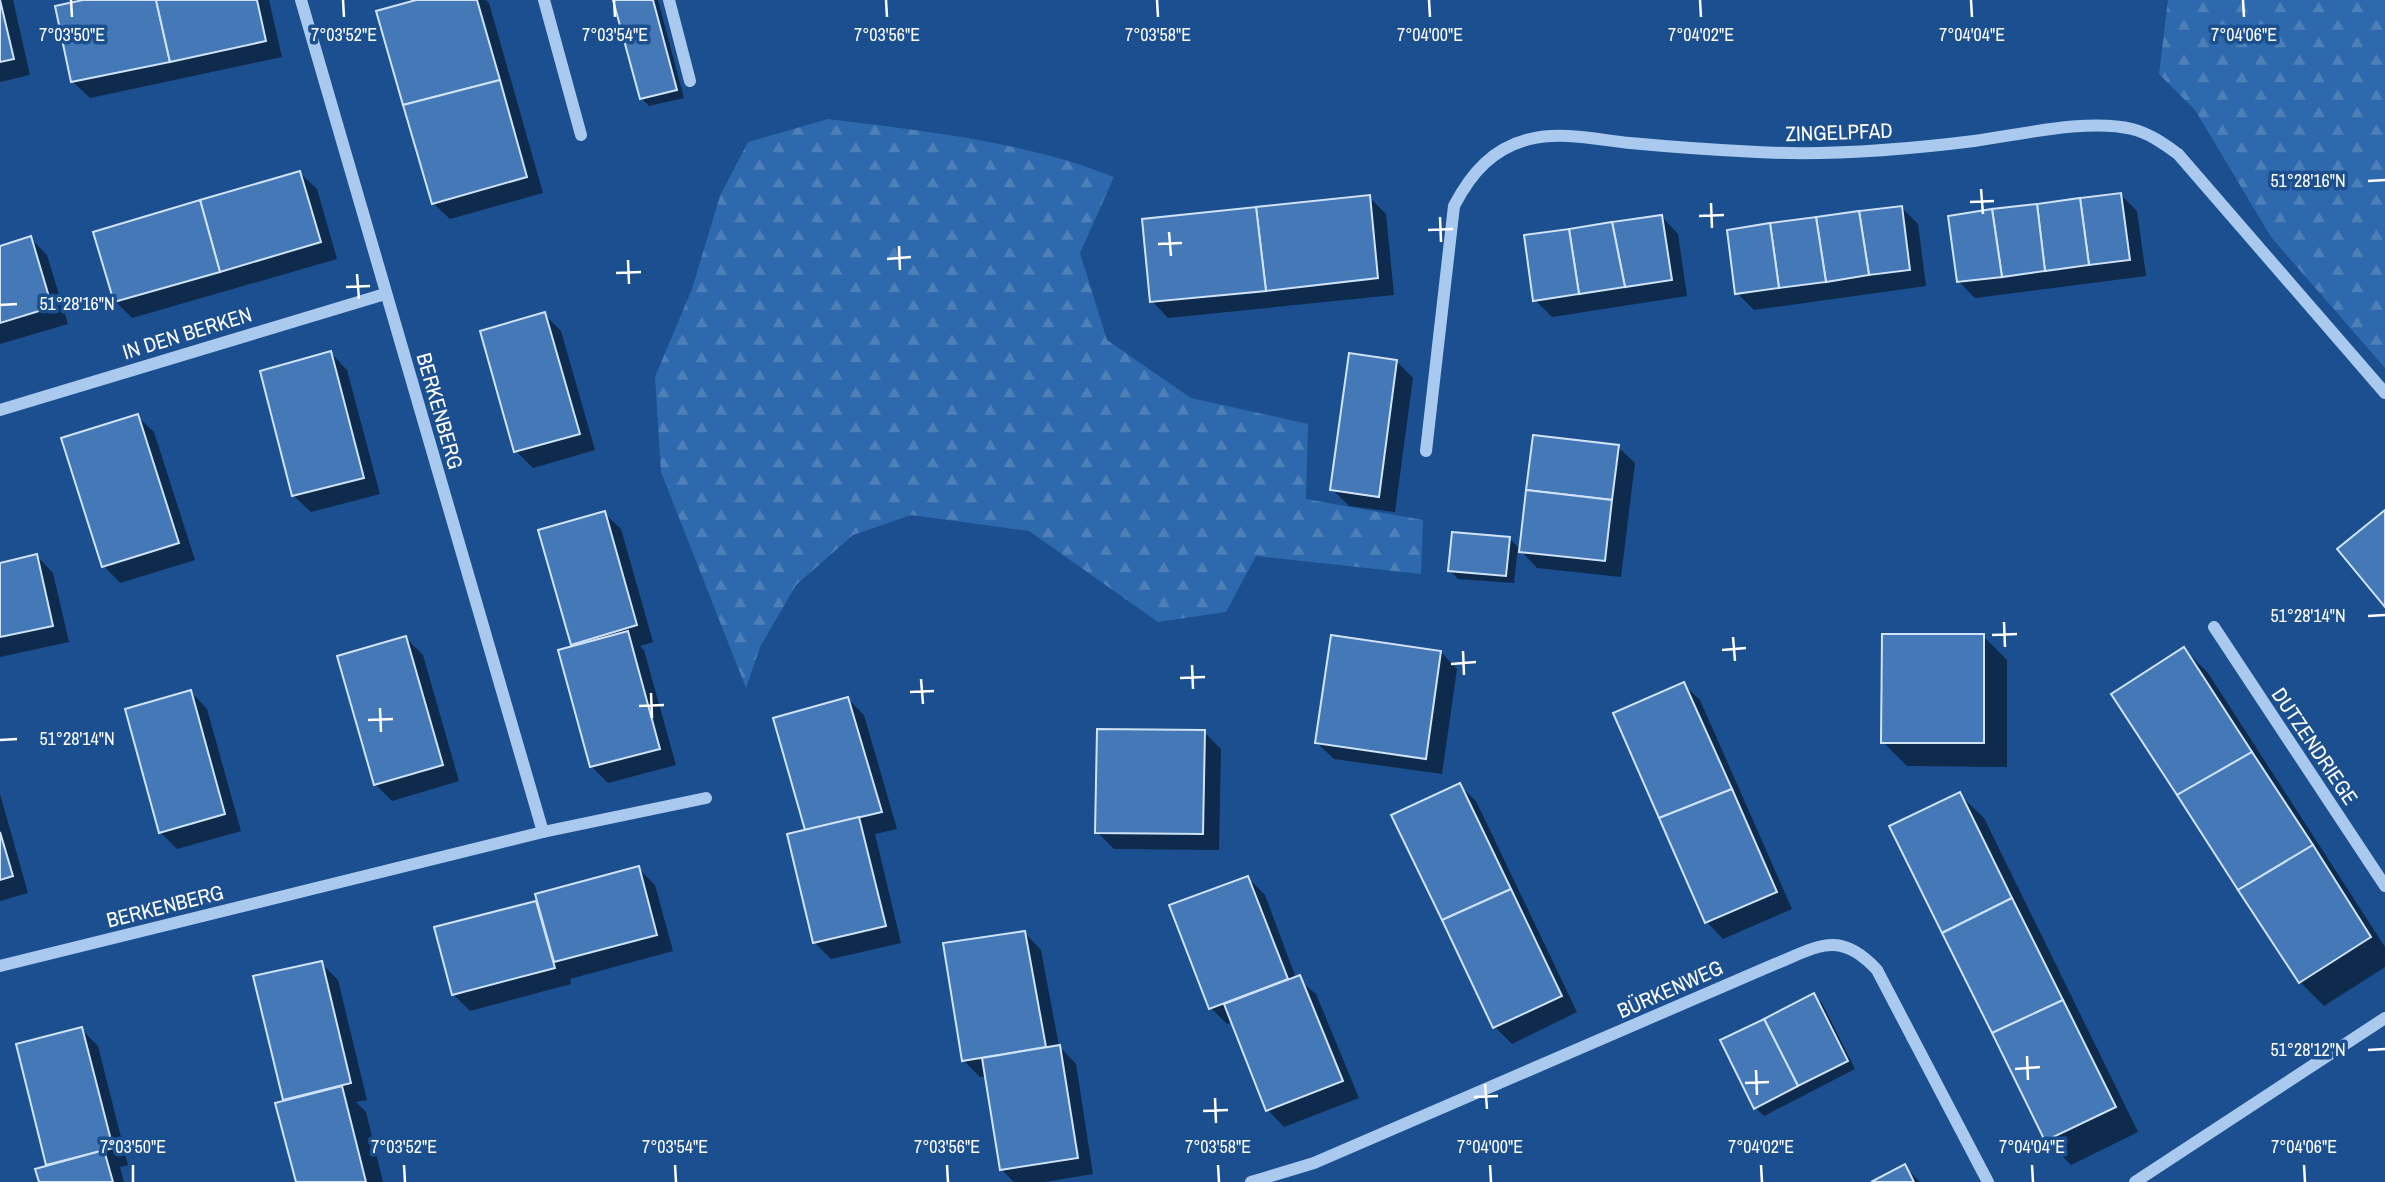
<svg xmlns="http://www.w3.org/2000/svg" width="2385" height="1182" font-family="'Archivo Narrow',sans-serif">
<defs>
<pattern id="forest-firs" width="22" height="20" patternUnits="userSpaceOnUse" patternTransform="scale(1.75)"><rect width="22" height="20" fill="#2e69ad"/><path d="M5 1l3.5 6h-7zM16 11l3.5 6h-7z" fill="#4d80b9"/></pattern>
</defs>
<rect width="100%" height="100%" fill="#1b4f8f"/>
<g fill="url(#forest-firs)">
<polygon points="2168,0 2385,0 2385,368 2271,237 2195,110 2159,74"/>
<path d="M 828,119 C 924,131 1024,141 1114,177 L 1080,253 L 1107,340 L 1191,398 L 1308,424 L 1306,499 L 1423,520 L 1421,574 L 1256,556 L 1226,612 L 1158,622 L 1029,531 L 911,515 L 853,535 L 796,585 L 760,647 L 746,688 L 661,472 L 655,377 L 692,289 L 720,196 L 748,142 Z"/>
</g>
<g fill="#0007">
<polygon points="0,0 13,0 30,75 0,82"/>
<polygon points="91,0 269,0 282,57 90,98 73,82 57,7"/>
<polygon points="422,0 486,0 489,3 543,193 450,219 433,203"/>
<polygon points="615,0 658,0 684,98 649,106 641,98"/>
<polygon points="300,173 317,189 337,259 132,318 115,301"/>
<polygon points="2120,194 2137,211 2146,276 1975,298 1959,282"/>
<polygon points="1369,197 1386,214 1394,295 1168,318 1152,301"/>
<polygon points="1901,207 1918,224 1926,286 1754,310 1737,293"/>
<polygon points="1662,217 1678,234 1687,296 1552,317 1535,300"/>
<polygon points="30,238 47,255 68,324 0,344 0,247"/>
<polygon points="544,314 561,331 595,450 533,468 516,451"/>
<polygon points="331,353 347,370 380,494 311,512 294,496 262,372"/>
<polygon points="1396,361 1413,378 1395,512 1349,506 1332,489"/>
<polygon points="137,416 154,432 195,560 120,583 104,566 63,439"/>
<polygon points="1618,447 1635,463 1621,577 1537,568 1521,551"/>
<polygon points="604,513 621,529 653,642 640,646 644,650 676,765 608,783 591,766 576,647 572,644"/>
<polygon points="1509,538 1518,547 1514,583 1458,579 1450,571"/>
<polygon points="37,556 53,573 69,642 0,657 0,565"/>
<polygon points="1983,636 2007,660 2007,767 1907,766 1883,742"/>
<polygon points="406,638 423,655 459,781 392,801 375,784"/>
<polygon points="2184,649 2208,673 2385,947 2385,967 2324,1006 2300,982 2113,694"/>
<polygon points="1441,652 1457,669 1442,774 1334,759 1317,743"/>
<polygon points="1683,684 1700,700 1792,909 1723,939 1707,922"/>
<polygon points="191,692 207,709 241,831 177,849 160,832"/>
<polygon points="848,699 864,715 897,829 875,834 901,943 831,959 814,942 807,832"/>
<polygon points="1204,732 1221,749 1219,850 1114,849 1097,832"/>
<polygon points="1459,785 1476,801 1577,1012 1512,1044 1495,1027"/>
<polygon points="0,794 28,893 0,901"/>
<polygon points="1959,794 1984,818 2138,1132 2071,1165 2047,1140 1892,827"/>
<polygon points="638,868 655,885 673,951 570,979 571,984 470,1011 453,994 436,928 538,902"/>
<polygon points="1248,878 1265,895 1296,978 1316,994 1359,1098 1284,1127 1268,1110 1233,1022 1227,1024 1211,1008"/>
<polygon points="1025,933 1041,950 1059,1046 1076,1064 1093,1174 1045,1182 1014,1182 1002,1170 987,1076 980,1077 964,1061"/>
<polygon points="321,963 338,980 367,1100 356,1102 366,1112 383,1182 297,1182 285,1099"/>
<polygon points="1814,995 1822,1003 1855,1069 1764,1116 1756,1108"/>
<polygon points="81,1029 98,1046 128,1165 120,1167 124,1182 41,1182 48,1166 18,1045"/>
<polygon points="1905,1167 1920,1182 1875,1182"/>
</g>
<g fill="#4478b7" stroke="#cfe3fa" stroke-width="2">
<polygon points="0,0 14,59 0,62"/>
<polygon points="83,0 156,0 170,62 71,82 55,6"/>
<polygon points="156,0 257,0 266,41 170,62"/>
<polygon points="416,0 477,0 500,80 403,105 376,11"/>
<polygon points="613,0 653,0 677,90 640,99"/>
<polygon points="500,80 527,177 432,204 403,105"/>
<polygon points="300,171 321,242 220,272 200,200"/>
<polygon points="2121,193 2130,260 2089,265 2080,198"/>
<polygon points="1370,195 1378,278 1266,291 1256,207"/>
<polygon points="2080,198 2089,265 2045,271 2037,204"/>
<polygon points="200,200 220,272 114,302 93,232"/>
<polygon points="2037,204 2045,271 2002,277 1992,209"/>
<polygon points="1902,206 1910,270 1869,275 1859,211"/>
<polygon points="1256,207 1266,291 1150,302 1142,219"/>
<polygon points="1992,209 2002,277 1957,282 1948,216"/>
<polygon points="1859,211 1869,275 1826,282 1816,217"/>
<polygon points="1662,215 1672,280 1625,287 1612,222"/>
<polygon points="1816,217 1826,282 1779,288 1770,223"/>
<polygon points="1612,222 1625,287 1579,294 1569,229"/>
<polygon points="1770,223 1779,288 1735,294 1727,230"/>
<polygon points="1569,229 1579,294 1533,301 1524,235"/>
<polygon points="31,236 52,307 0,323 0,246"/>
<polygon points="545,312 580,434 514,452 480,331"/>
<polygon points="331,351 364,478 292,496 260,371"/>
<polygon points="1349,353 1397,360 1379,497 1330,490"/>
<polygon points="138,414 179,543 102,567 61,438"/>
<polygon points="1533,435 1619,445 1612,500 1526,490"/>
<polygon points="1526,490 1612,500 1605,561 1519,552"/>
<polygon points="2385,510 2385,607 2337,549"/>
<polygon points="605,511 637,625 571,645 538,530"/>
<polygon points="1452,532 1510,537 1506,576 1448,571"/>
<polygon points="37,554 53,626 0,637 0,563"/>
<polygon points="628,631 660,749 590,767 558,650"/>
<polygon points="1882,634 1984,634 1984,743 1881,743"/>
<polygon points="1331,635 1441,651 1426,759 1315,743"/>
<polygon points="406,636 443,765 374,785 337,656"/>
<polygon points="2184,647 2252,752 2177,795 2111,694"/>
<polygon points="1684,682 1732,789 1659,818 1613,713"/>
<polygon points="191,690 225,814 159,833 125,709"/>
<polygon points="848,697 882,812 805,830 773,718"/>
<polygon points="1097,729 1205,730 1203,834 1095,833"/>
<polygon points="2252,752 2313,845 2238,890 2177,795"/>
<polygon points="1460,783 1511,889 1442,920 1391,815"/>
<polygon points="1732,789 1777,892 1705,923 1659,818"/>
<polygon points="1960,792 2012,898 1942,933 1889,826"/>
<polygon points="859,817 886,926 813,943 787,834"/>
<polygon points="0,832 13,876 0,880"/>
<polygon points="2313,845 2371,937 2299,983 2238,890"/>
<polygon points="639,866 657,935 554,962 535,894"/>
<polygon points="1248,876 1288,979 1209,1009 1169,905"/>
<polygon points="1511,889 1562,996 1493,1028 1442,920"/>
<polygon points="2012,898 2063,1000 1992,1033 1942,933"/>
<polygon points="536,901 555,968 452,995 434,927"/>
<polygon points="1025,931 1046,1047 962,1061 943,943"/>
<polygon points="322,961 351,1083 283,1100 253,976"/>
<polygon points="1300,975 1343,1081 1266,1111 1224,1004"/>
<polygon points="1814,993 1848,1061 1798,1086 1764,1019"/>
<polygon points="2063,1000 2116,1107 2045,1141 1992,1033"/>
<polygon points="1764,1019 1798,1086 1754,1109 1720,1040"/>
<polygon points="82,1027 113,1148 46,1165 16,1044"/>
<polygon points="1060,1045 1078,1158 1000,1170 982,1058"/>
<polygon points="342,1086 366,1182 296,1182 275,1103"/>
<polygon points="104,1150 113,1182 39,1182 35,1169"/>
<polygon points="1905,1164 1914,1182 1871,1182"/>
</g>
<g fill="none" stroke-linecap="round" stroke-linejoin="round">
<g stroke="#a9c9ee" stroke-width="12">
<polyline points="301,0 543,832"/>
<polyline points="544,0 581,135"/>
<polyline points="669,0 690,81"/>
<polyline points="0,410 385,294"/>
<path d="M 1426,451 L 1454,206 C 1471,173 1493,148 1530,139 C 1562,131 1599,140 1630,143 C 1673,147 1715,150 1757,152 C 1829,156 1902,150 1974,141 C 2019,135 2088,118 2132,129 C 2149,133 2164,144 2178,154 L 2385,393"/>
<polyline points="2214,627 2385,886"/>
<polyline points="0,966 543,832 706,798"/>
<path d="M 1251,1182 L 1314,1163 L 1775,964 C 1819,946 1840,930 1877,970 L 1988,1182"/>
<polyline points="2135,1182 2385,1018"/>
</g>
</g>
<path fill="none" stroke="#fff" stroke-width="2.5" d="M 71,0 L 72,17M 343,0 L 344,17M 614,0 L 615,17M 886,0 L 887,17M 1157,0 L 1158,17M 1429,0 L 1430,17M 1700,0 L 1701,17M 1971,0 L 1972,17M 2243,0 L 2244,17M 2368,181 L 2385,180M 1981,189 L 1983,214M 1970,202 L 1994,201M 1711,203 L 1712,228M 1699,216 L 1724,215M 1440,217 L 1441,242M 1428,230 L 1453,229M 1169,232 L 1171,256M 1158,244 L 1182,243M 899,246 L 900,270M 887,259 L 911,257M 628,260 L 629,284M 616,273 L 641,272M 357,274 L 359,299M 346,287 L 370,286M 0,305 L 17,304M 2368,616 L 2385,615M 2004,622 L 2005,647M 1992,635 L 2017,634M 1733,637 L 1735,661M 1722,650 L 1746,648M 1463,651 L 1464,675M 1451,664 L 1476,662M 1192,665 L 1193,689M 1180,678 L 1205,677M 921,679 L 923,704M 910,692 L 934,691M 651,693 L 652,718M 639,706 L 664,705M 380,708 L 381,732M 368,720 L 393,719M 0,740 L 17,739M 2368,1050 L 2385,1049M 2027,1056 L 2028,1080M 2015,1069 L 2040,1067M 1756,1070 L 1757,1095M 1745,1083 L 1769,1082M 1485,1084 L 1487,1109M 1474,1097 L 1498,1096M 1215,1098 L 1216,1123M 1203,1111 L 1228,1110M 133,1165 L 133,1182M 404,1165 L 405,1182M 675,1165 L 676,1182M 947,1165 L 948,1182M 1218,1165 L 1219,1182M 1490,1165 L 1491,1182M 1761,1165 L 1762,1182M 2032,1165 L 2033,1182M 2304,1165 L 2305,1182"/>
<g text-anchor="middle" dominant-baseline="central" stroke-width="7" stroke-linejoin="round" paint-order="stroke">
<g font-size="21" fill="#fff" stroke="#1b4f8f">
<text transform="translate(1839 132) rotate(-2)">ZINGELPFAD</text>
<text transform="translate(187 333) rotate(-17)">IN DEN BERKEN</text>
<text transform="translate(440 411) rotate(74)">BERKENBERG</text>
<text transform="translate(2315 746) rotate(56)">DUTZENDRIEGE</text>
<text transform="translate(165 906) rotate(-14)">BERKENBERG</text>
<text transform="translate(1670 989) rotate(-24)">BÜRKENWEG</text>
</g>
</g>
<g font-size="18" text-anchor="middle" fill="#fff" stroke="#1b4f8f" stroke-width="7" stroke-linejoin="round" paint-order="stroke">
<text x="72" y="41">7°03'50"E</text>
<text x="344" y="41">7°03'52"E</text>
<text x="615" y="41">7°03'54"E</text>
<text x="887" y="41">7°03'56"E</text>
<text x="1158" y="41">7°03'58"E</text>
<text x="1430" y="41">7°04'00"E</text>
<text x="1701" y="41">7°04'02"E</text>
<text x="1972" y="41">7°04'04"E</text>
<text x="2244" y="41">7°04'06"E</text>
<text x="2308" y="187">51°28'16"N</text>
<text x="77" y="310">51°28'16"N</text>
<text x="2308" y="622">51°28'14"N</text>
<text x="77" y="745">51°28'14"N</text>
<text x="2308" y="1056">51°28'12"N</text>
<text x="133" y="1153">7°03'50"E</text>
<text x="404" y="1153">7°03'52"E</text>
<text x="675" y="1153">7°03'54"E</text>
<text x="947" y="1153">7°03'56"E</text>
<text x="1218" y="1153">7°03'58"E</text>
<text x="1490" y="1153">7°04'00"E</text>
<text x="1761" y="1153">7°04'02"E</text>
<text x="2032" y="1153">7°04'04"E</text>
<text x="2304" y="1153">7°04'06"E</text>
</g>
</svg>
